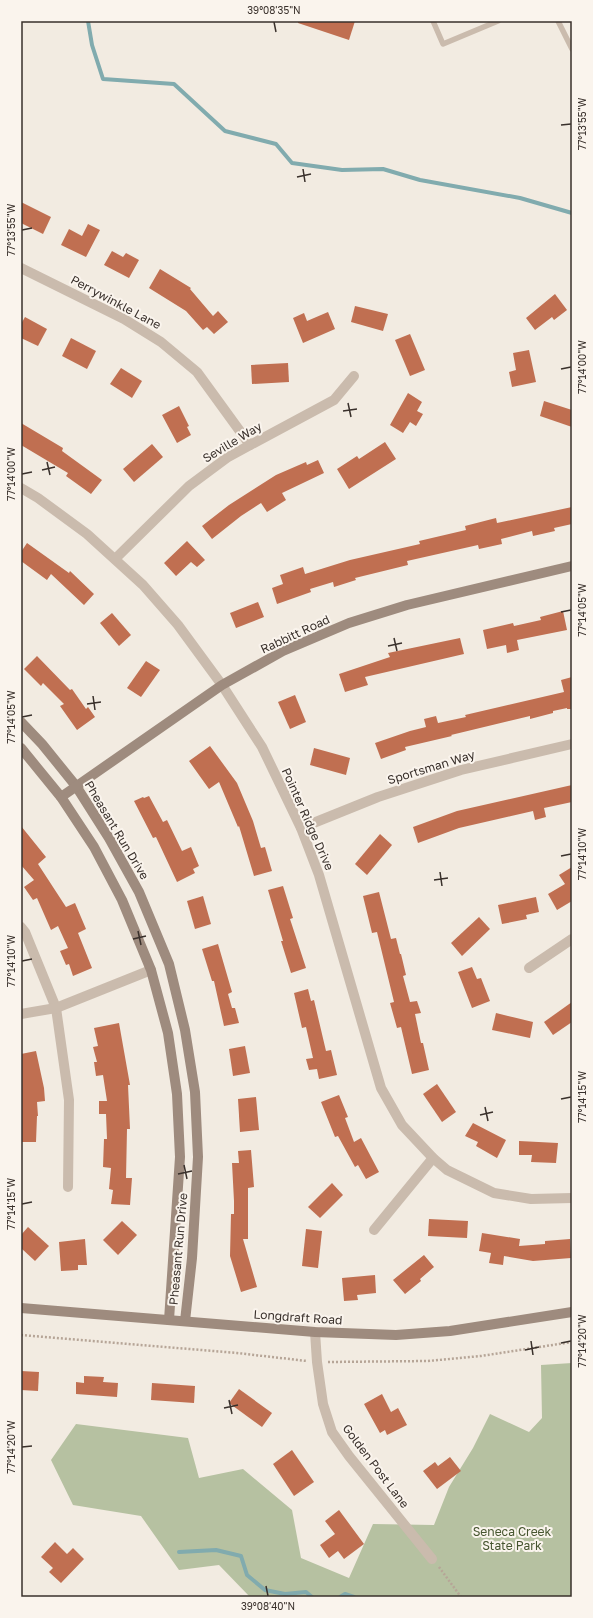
<svg xmlns="http://www.w3.org/2000/svg" width="593" height="1618" font-family="'Golos Text',sans-serif">
<rect width="100%" height="100%" fill="#f2ebe1"/>
<polygon fill="#b6c1a1" points="572,1363 572,1597 250,1597 219,1565 179,1570 141,1516 73,1505 51,1460 76,1424 188,1438 199,1478 243,1469 292,1510 301,1558 349,1578 373,1524 434,1525 449,1487 473,1448 490,1414 529,1432 542,1418 541,1365"/>
<g fill="none" stroke-linecap="round" stroke-linejoin="round">
<g stroke="#81abae" stroke-width="4">
<polyline points="88,21 92,45 103,79 174,84 225,131 276,144 292,163 342,170 383,169 420,180 520,198 572,213"/>
<polyline points="179,1552 216,1550 241,1556 247,1575 265,1590 285,1594 306,1592 312,1597"/>
<polyline points="340,1597 345,1594 354,1597"/>
</g>
</g>
<g fill="#c06f51">
<polygon points="298,21 355,21 349,40 298,23"/>
<polygon points="21,202 51,217 43,234 21,223"/>
<polygon points="88,224 100,230 86,257 61,245 69,229 82,236"/>
<polygon points="112,251 123,257 126,253 139,260 129,278 104,265"/>
<polygon points="160,269 191,288 190,289 213,316 218,311 228,322 214,334 207,327 203,330 186,311 149,288"/>
<polygon points="555,294 567,310 554,320 552,317 535,330 526,318"/>
<polygon points="355,306 388,314 383,331 351,322"/>
<polygon points="328,312 335,329 303,343 293,318 304,313 307,321"/>
<polygon points="25,317 47,329 38,346 21,338 21,324"/>
<polygon points="410,334 425,370 410,376 395,340"/>
<polygon points="71,338 96,351 87,369 62,356"/>
<polygon points="529,350 536,382 512,387 509,372 516,370 513,353"/>
<polygon points="288,363 289,382 252,384 251,365"/>
<polygon points="121,368 142,381 132,398 110,384"/>
<polygon points="408,393 422,402 417,411 423,414 416,426 410,422 403,433 390,425"/>
<polygon points="544,401 572,410 572,427 540,416"/>
<polygon points="179,406 189,426 187,427 191,435 177,443 162,415"/>
<polygon points="21,423 63,448 62,451 102,480 91,494 66,476 68,473 21,445"/>
<polygon points="385,442 396,459 349,489 337,469 357,456 359,459"/>
<polygon points="152,444 163,457 134,482 123,469"/>
<polygon points="318,460 324,473 282,493 286,500 267,512 261,503 241,516 212,539 202,526 229,505 276,475 306,462 307,465"/>
<polygon points="572,507 572,524 554,528 555,531 533,536 532,531 501,539 502,544 479,549 478,545 407,561 408,565 355,578 356,580 334,587 333,582 310,589 311,592 277,604 272,588 283,584 280,575 303,567 305,574 350,560 420,544 419,541 466,530 465,526 496,518 497,523"/>
<polygon points="187,541 205,560 197,567 191,562 176,576 164,563"/>
<polygon points="27,543 69,573 70,571 94,594 84,605 51,574 47,580 21,561 21,552"/>
<polygon points="258,602 264,617 236,628 230,613"/>
<polygon points="563,611 567,630 517,640 519,650 507,653 506,645 487,649 483,630 513,623 514,626 541,620 540,617"/>
<polygon points="112,613 131,635 119,646 100,623"/>
<polygon points="460,638 464,654 365,677 368,685 345,692 339,674 390,657 388,653"/>
<polygon points="37,656 70,690 72,689 86,709 88,707 95,717 77,730 60,706 64,704 43,683 41,686 24,669"/>
<polygon points="146,661 160,670 141,697 127,688"/>
<polygon points="572,677 572,709 567,709 567,708 553,711 553,713 530,719 530,716 451,735 452,736 405,747 406,750 381,759 375,743 410,731 426,727 424,719 436,716 438,723 466,717 465,715 564,692 561,680"/>
<polygon points="295,695 306,722 290,729 278,702"/>
<polygon points="210,746 237,783 253,821 261,848 265,847 272,871 254,876 239,826 238,827 219,782 209,789 189,761"/>
<polygon points="314,748 350,758 346,775 310,765"/>
<polygon points="572,785 572,802 544,808 546,817 535,820 533,811 459,828 418,843 413,827 457,811"/>
<polygon points="149,796 163,822 167,820 182,851 191,847 199,866 193,869 195,873 177,882 156,837 153,838 134,801 143,797 144,798"/>
<polygon points="21,826 46,857 38,864 66,907 75,903 86,929 78,933 92,968 73,976 69,964 66,965 60,951 68,948 58,926 51,930 37,898 33,900 24,887 34,880 21,865"/>
<polygon points="380,834 392,845 367,875 355,864"/>
<polygon points="572,867 572,901 557,910 548,894 565,884 559,875"/>
<polygon points="283,886 293,918 290,919 306,968 291,973 281,941 283,941 268,890"/>
<polygon points="379,892 391,939 396,938 400,954 401,954 406,975 403,976 410,1002 417,1001 421,1013 415,1014 421,1043 423,1043 429,1070 412,1074 401,1027 397,1028 390,1003 394,1002 377,932 372,933 363,896"/>
<polygon points="203,896 211,924 195,929 187,901"/>
<polygon points="536,897 539,912 526,915 527,919 502,924 498,905"/>
<polygon points="479,917 490,929 462,956 451,943"/>
<polygon points="218,944 232,992 228,994 232,1008 235,1008 239,1023 224,1026 214,981 212,981 202,949"/>
<polygon points="472,967 477,979 481,978 490,1001 472,1008 458,972"/>
<polygon points="308,989 311,1001 314,1000 326,1051 331,1050 337,1075 319,1079 317,1069 309,1070 306,1059 313,1058 306,1027 302,1028 294,993"/>
<polygon points="572,1002 572,1022 553,1035 544,1022"/>
<polygon points="496,1013 533,1022 530,1038 492,1030"/>
<polygon points="119,1023 130,1085 128,1085 130,1129 127,1129 126,1178 132,1178 130,1205 111,1204 113,1190 109,1189 111,1168 103,1167 104,1139 107,1139 106,1114 99,1114 99,1101 107,1101 103,1075 96,1076 94,1062 97,1062 93,1047 98,1046 94,1028"/>
<polygon points="245,1046 250,1073 233,1076 229,1049"/>
<polygon points="36,1051 44,1088 45,1101 37,1102 38,1116 37,1116 36,1142 21,1142 21,1054"/>
<polygon points="437,1084 456,1112 442,1122 423,1094"/>
<polygon points="339,1095 348,1117 345,1118 354,1142 361,1138 379,1172 366,1179 358,1165 355,1167 338,1136 335,1137 321,1102"/>
<polygon points="256,1097 259,1130 240,1132 238,1099"/>
<polygon points="473,1123 506,1140 497,1158 476,1146 478,1142 465,1136"/>
<polygon points="519,1141 558,1143 556,1163 531,1162 532,1155 519,1155"/>
<polygon points="251,1150 254,1187 248,1188 248,1239 243,1239 257,1287 241,1292 230,1256 231,1214 234,1214 234,1201 232,1163 239,1163 238,1151"/>
<polygon points="332,1183 343,1195 320,1218 308,1207"/>
<polygon points="429,1219 468,1221 467,1238 428,1236"/>
<polygon points="122,1221 137,1235 118,1255 103,1240"/>
<polygon points="28,1227 49,1246 35,1261 21,1248 21,1235"/>
<polygon points="306,1229 322,1231 318,1268 302,1266"/>
<polygon points="482,1233 520,1239 519,1246 545,1244 545,1241 570,1239 571,1258 533,1261 504,1256 503,1265 489,1263 491,1253 479,1251"/>
<polygon points="85,1239 87,1265 78,1265 78,1270 61,1271 59,1242"/>
<polygon points="424,1255 434,1267 420,1279 421,1281 405,1294 393,1280"/>
<polygon points="375,1275 376,1293 357,1295 358,1300 344,1301 342,1278"/>
<polygon points="21,1371 39,1372 38,1391 21,1390"/>
<polygon points="84,1376 104,1377 103,1382 118,1383 117,1397 76,1394 76,1382 84,1383"/>
<polygon points="152,1383 195,1386 194,1403 151,1400"/>
<polygon points="239,1389 272,1413 262,1427 229,1403"/>
<polygon points="382,1394 391,1412 398,1408 407,1425 387,1435 385,1430 380,1433 364,1404"/>
<polygon points="292,1450 314,1482 294,1496 273,1464"/>
<polygon points="450,1457 461,1471 437,1489 423,1471 435,1462 438,1466"/>
<polygon points="339,1510 364,1544 344,1559 338,1551 329,1558 320,1545 335,1534 325,1521"/>
<polygon points="55,1542 67,1554 73,1548 84,1559 61,1583 49,1572 53,1568 41,1557"/>
</g>
<g fill="none" stroke-linecap="round" stroke-linejoin="round">
<g stroke="#b6a597" stroke-width="2.5" stroke-dasharray="2 2" stroke-linecap="butt">
<polyline points="21,1335 237,1353 307,1361"/>
<polyline points="328,1362 428,1361 481,1356 572,1342"/>
<polyline points="439,1567 461,1597"/>
</g>
<g stroke="#cabbad" stroke-width="5.5">
<polyline points="433,21 443,44 498,21"/>
<polyline points="558,21 572,49"/>
</g>
<g stroke="#cabbad" stroke-width="10">
<polyline points="21,268 124,319 161,342 197,372 250,445"/>
<polyline points="21,488 38,498 87,534 143,585 178,625 222,685 262,747 301,828 319,875 381,1088 402,1125 433,1158 447,1170 494,1193 531,1199 572,1198"/>
<polyline points="115,559 189,486 228,457 334,400 354,376"/>
<polyline points="301,828 378,797 461,770 572,744"/>
<polyline points="21,927 25,932 56,1008 69,1100 68,1187"/>
<polyline points="529,968 572,939"/>
<polyline points="21,1014 56,1008 151,970"/>
<polyline points="374,1230 433,1158"/>
<polyline points="315,1332 317,1362 323,1404 332,1432 349,1456 432,1559"/>
</g>
<g stroke="#9e8b7e" stroke-width="10">
<polyline points="21,722 42,744 76,786 109,838 139,892 169,964 185,1030 195,1092 198,1157 192,1258 185,1321"/>
<polyline points="21,748 61,797 94,847 122,900 151,970 168,1033 177,1094 180,1157 169,1320"/>
<polyline points="61,797 222,685 283,651 349,623 407,605 572,566"/>
<polyline points="21,1308 315,1332 396,1335 450,1331 572,1312"/>
</g>
</g>
<path fill="none" stroke="#39302b" stroke-width="1.5" d="M 274,22 L 276,32M 561,125 L 571,124M 303,169 L 305,182M 297,177 L 311,174M 22,230 L 32,228M 561,369 L 571,367M 348,403 L 351,417M 343,411 L 357,409M 47,462 L 50,475M 42,470 L 55,467M 22,474 L 32,472M 561,612 L 571,610M 394,638 L 397,651M 388,646 L 402,643M 93,696 L 95,710M 87,704 L 101,702M 22,717 L 32,715M 561,856 L 571,854M 440,872 L 442,886M 434,880 L 448,878M 138,931 L 141,945M 133,939 L 146,936M 22,961 L 32,959M 561,1099 L 571,1097M 485,1107 L 488,1121M 480,1115 L 493,1112M 184,1165 L 187,1179M 178,1174 L 192,1171M 22,1204 L 32,1202M 531,1341 L 533,1355M 561,1343 L 571,1341M 525,1350 L 539,1347M 229,1400 L 232,1414M 224,1408 L 238,1405M 22,1447 L 32,1446M 266,1586 L 268,1596"/>
<g text-anchor="middle" dominant-baseline="central" stroke-width="4" stroke-linejoin="round" paint-order="stroke">
<g font-size="12" fill="#39302b" stroke="#faf4ed">
<text transform="translate(116 302) rotate(28)">Perrywinkle Lane</text>
<text transform="translate(232 442) rotate(-31)">Seville Way</text>
<text transform="translate(295 634) rotate(-25)">Rabbitt Road</text>
<text transform="translate(431 767) rotate(-17)">Sportsman Way</text>
<text transform="translate(308 819) rotate(66)">Pointer Ridge Drive</text>
<text transform="translate(117 830) rotate(59)">Pheasant Run Drive</text>
<text transform="translate(178 1249) rotate(-85)">Pheasant Run Drive</text>
<text transform="translate(298 1317) rotate(4)">Longdraft Road</text>
<text transform="translate(376 1466) rotate(53)">Golden Post Lane</text>
</g>
<g font-size="12" fill="#475630" stroke="#faf4ed">
<text x="512" y="1531">Seneca Creek<tspan x="512" dy="14">State Park</tspan></text>
</g>
</g>
<rect width="593" height="1618" fill="none" stroke="#faf4ed" stroke-width="44"/>
<rect x="22" y="22" width="549" height="1574" fill="none" stroke="#39302b" stroke-width="1.5"/>
<g font-size="10" text-anchor="middle" fill="#39302b">
<text x="274" y="14">39°08'35"N</text>
<text transform="translate(582 124) rotate(-90)" y="4">77°13'55"W</text>
<text transform="translate(11 230) rotate(-90)" y="4">77°13'55"W</text>
<text transform="translate(582 367) rotate(-90)" y="4">77°14'00"W</text>
<text transform="translate(11 474) rotate(-90)" y="4">77°14'00"W</text>
<text transform="translate(582 610) rotate(-90)" y="4">77°14'05"W</text>
<text transform="translate(11 717) rotate(-90)" y="4">77°14'05"W</text>
<text transform="translate(582 854) rotate(-90)" y="4">77°14'10"W</text>
<text transform="translate(11 961) rotate(-90)" y="4">77°14'10"W</text>
<text transform="translate(582 1097) rotate(-90)" y="4">77°14'15"W</text>
<text transform="translate(11 1204) rotate(-90)" y="4">77°14'15"W</text>
<text transform="translate(582 1341) rotate(-90)" y="4">77°14'20"W</text>
<text transform="translate(11 1447) rotate(-90)" y="4">77°14'20"W</text>
<text x="268" y="1610">39°08'40"N</text>
</g>
</svg>
